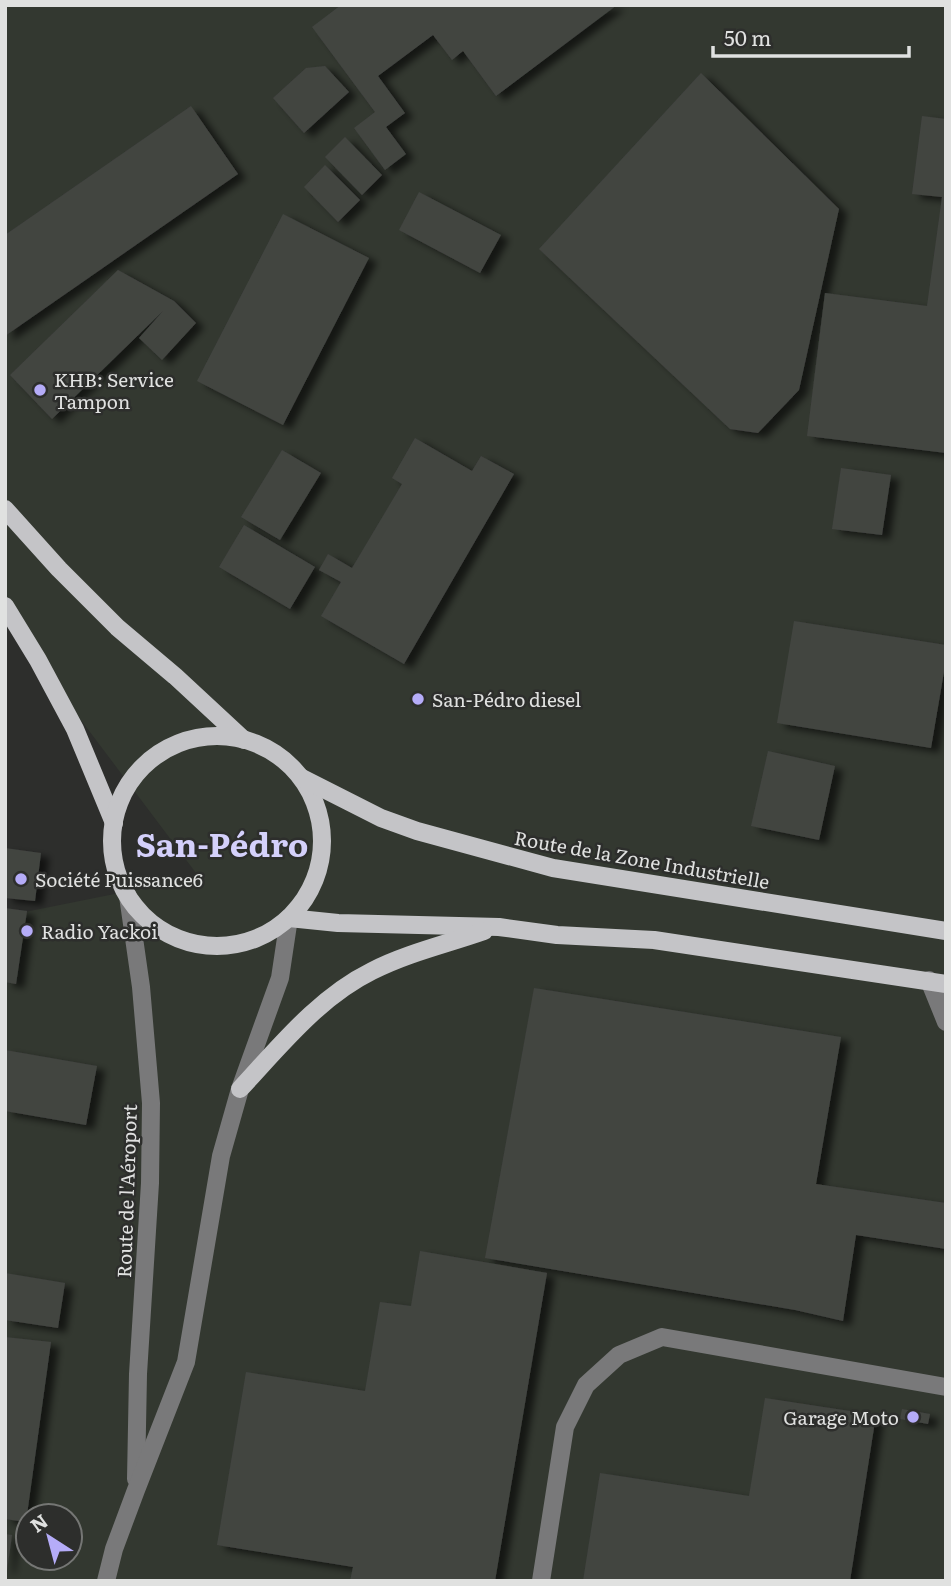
<svg xmlns="http://www.w3.org/2000/svg" width="951" height="1586" font-family="Literata,serif">
<defs>
<filter id="shadow"><feDropShadow dx="8" dy="4.5" stdDeviation="3.5" flood-color="#0009"/></filter>
</defs>
<rect width="100%" height="100%" fill="#2d2e2c"/>
<path fill="#333830" fill-rule="evenodd" d="M 5,5 L 946,5 L 946,1581 L 5,1581 L 5,916 L 199,877 L 5,619 ZM 28,1516 L 70,1516 L 70,1558 L 28,1558 Z"/>
<g fill="#424441" filter="url(#shadow)">
<polygon points="341,5 617,5 496,96 463,51 452,60 433,35 378,76 405,113 386,127 406,154 385,170 354,128 375,112 312,27"/>
<polygon points="325,66 349,92 304,133 273,98 306,68"/>
<polygon points="701,73 839,209 799,390 758,433 730,429 539,249"/>
<polygon points="191,106 238,174 5,336 5,235"/>
<polygon points="922,116 946,119 946,453 807,436 825,293 927,306 942,197 912,194"/>
<polygon points="345,137 382,175 362,195 325,157"/>
<polygon points="325,165 360,200 338,222 304,187"/>
<polygon points="419,192 501,235 480,273 399,230"/>
<polygon points="283,214 369,258 283,425 197,381"/>
<polygon points="118,270 174,301 196,323 162,360 139,338 163,311 52,419 10,375"/>
<polygon points="415,438 472,471 481,456 514,474 404,664 321,616 341,582 319,570 328,554 352,568 402,484 392,478"/>
<polygon points="282,450 321,473 280,540 241,517"/>
<polygon points="841,468 891,475 882,535 832,529"/>
<polygon points="244,525 315,567 290,609 219,567"/>
<polygon points="794,621 946,645 946,660 931,748 777,723"/>
<polygon points="768,751 835,766 819,840 751,826"/>
<polygon points="5,848 41,853 35,901 5,898"/>
<polygon points="5,908 27,911 16,984 5,982"/>
<polygon points="534,988 841,1037 816,1184 946,1203 946,1249 856,1235 843,1321 795,1310 485,1258"/>
<polygon points="5,1050 97,1066 86,1125 5,1111"/>
<polygon points="420,1251 547,1273 495,1581 350,1581 353,1567 217,1545 246,1372 365,1391 380,1302 411,1306"/>
<polygon points="5,1273 65,1283 58,1328 5,1320"/>
<polygon points="5,1337 51,1342 26,1522 5,1519"/>
<polygon points="765,1398 876,1415 850,1581 583,1581 600,1473 749,1496"/>
<polygon points="902,1409 930,1414 928,1424 900,1419"/>
<polygon points="5,1534 12,1535 7,1570 5,1570"/>
</g>
<g fill="none" stroke-linecap="round" stroke-linejoin="round">
<g stroke="#79797a" stroke-width="18">
<polyline points="128,896 141,987 151,1103 150,1183 138,1374 136,1479"/>
<polyline points="929,980 946,1022"/>
<polyline points="106,1581 114,1549 136,1490 186,1362 221,1156 240,1089 280,978 289,918"/>
<polyline points="541,1581 565,1427 586,1385 619,1355 662,1337 946,1387"/>
</g>
<g stroke="#c4c4c7" stroke-width="18">
<polyline points="5,509 59,569 117,627 175,676 244,740"/>
<polyline points="5,606 38,660 75,729 114,823"/>
<circle cx="217" cy="841" r="105"/>
<polyline points="302,778 381,818 417,831 553,868 946,931"/>
<polyline points="289,918 338,923 499,927 557,935 654,940 946,984"/>
<path d="M 240,1089 C 279,1047 319,997 372,971 C 407,953 447,944 484,931"/>
</g>
</g>
<g fill="#b5acf8" stroke="#2d2e2c" stroke-width="2.5">
<circle cx="40" cy="390" r="7"/>
<circle cx="418" cy="699" r="7"/>
<circle cx="21" cy="879" r="7"/>
<circle cx="27" cy="931" r="7"/>
<circle cx="913" cy="1417" r="7"/>
</g>
<g text-anchor="middle" dominant-baseline="central" stroke-width="5" stroke-linejoin="round" paint-order="stroke">
<g font-size="19" fill="#e0e1e0" stroke="#2d2e2c" text-anchor="start">
<text x="54" y="379">KHB: Service<tspan x="54" dy="22">Tampon</tspan></text>
<text x="432" y="699">San-Pédro diesel</text>
<text x="35" y="879">Société Puissance6</text>
<text x="41" y="931">Radio Yackoi</text>
<text x="899" y="1417" text-anchor="end">Garage Moto</text>
</g>
<g font-size="19" fill="#e0e1e0" stroke="#2d2e2c">
<text transform="translate(642 859) rotate(10)">Route de la Zone Industrielle</text>
<text transform="translate(126 1191) rotate(-88)">Route de l'Aéroport</text>
</g>
<g font-size="33" font-weight="bold" fill="#d4d0fb" stroke="#2d2e2c">
<text x="222" y="842">San-Pédro</text>
</g>
</g>
<rect width="951" height="1586" fill="none" stroke="#e0e1e0" stroke-width="14"/>
<g transform="translate(49 1537) rotate(324)"><circle r="33" fill="#2d2e2c" stroke="#757674" stroke-width="2"/>
<path d="M0-5L12 26L0 18L-12 26Z" fill="#b5acf8"/>
<text y="-10" font-size="19" font-weight="bold" text-anchor="middle" fill="#e0e1e0">N</text>
</g>
<path d="M713 46v10h196v-10" fill="none" stroke="#e0e1e0" stroke-width="3.5"/>
<text x="724" y="46" font-size="21" fill="#e0e1e0" stroke="#2d2e2c" stroke-width="5" paint-order="stroke">50 m</text>
</svg>
